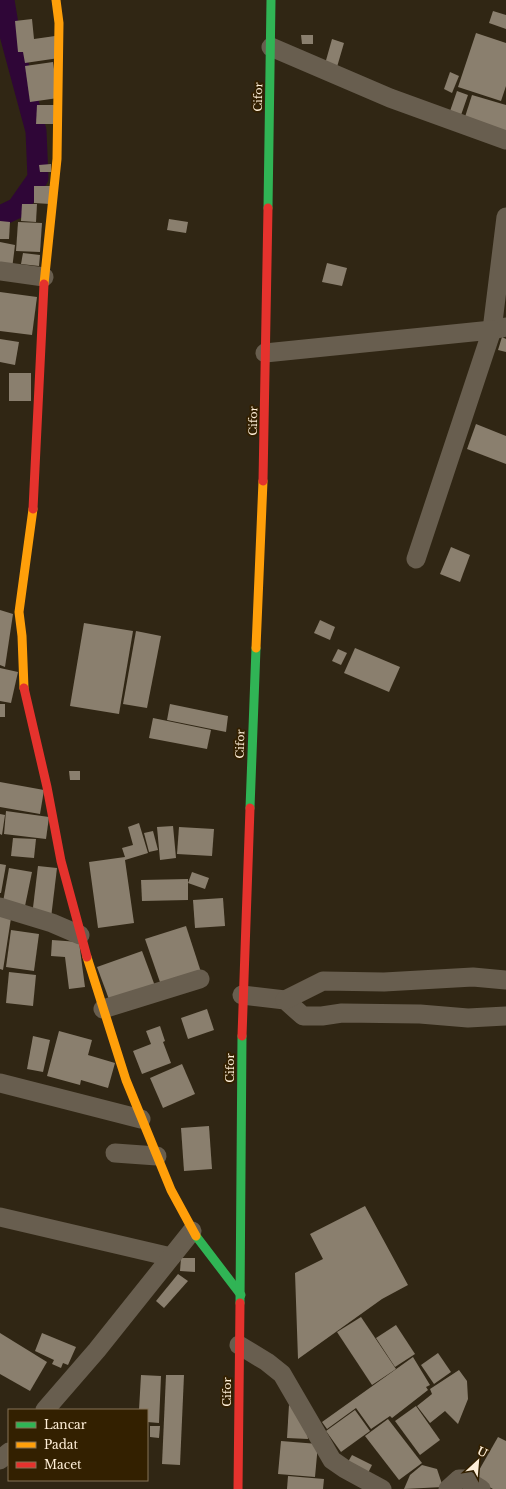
<svg xmlns="http://www.w3.org/2000/svg" width="506" height="1489" font-family="'Libre Baskerville',serif">
<rect width="100%" height="100%" fill="#302614"/>
<g fill="none" stroke-linecap="round" stroke-linejoin="round">
<polyline stroke="#2f0637" stroke-width="21" points="0,216 17,208 38,178 36,131 9,31 4,0"/>
</g>
<g fill="#8a7f6e">
<polygon points="493,11 506,15 506,29 489,23"/>
<polygon points="32,19 34,39 55,36 59,58 25,63 23,52 18,52 15,21"/>
<polygon points="476,33 506,43 506,86 501,101 458,87"/>
<polygon points="301,35 313,35 313,44 302,44"/>
<polygon points="332,39 344,43 337,67 325,64"/>
<polygon points="53,62 58,98 30,102 25,66"/>
<polygon points="450,72 459,76 452,93 444,89"/>
<polygon points="457,91 468,95 460,118 449,114"/>
<polygon points="472,95 506,105 506,134 464,120"/>
<polygon points="37,105 57,105 57,124 36,124"/>
<polygon points="51,164 51,172 40,172 39,165"/>
<polygon points="34,186 51,186 50,204 34,203"/>
<polygon points="22,204 37,204 36,222 21,221"/>
<polygon points="169,219 188,222 186,233 167,230"/>
<polygon points="0,221 10,222 9,239 0,239"/>
<polygon points="18,222 42,223 40,252 16,251"/>
<polygon points="0,242 15,245 12,269 0,268"/>
<polygon points="23,253 40,255 39,266 21,264"/>
<polygon points="327,263 347,268 342,286 322,282"/>
<polygon points="0,292 37,297 32,335 0,331"/>
<polygon points="502,337 506,339 506,352 498,350"/>
<polygon points="0,339 19,342 15,365 0,362"/>
<rect x="9" y="373" width="22" height="28"/>
<polygon points="476,424 506,436 506,464 467,449"/>
<polygon points="451,547 470,555 460,582 440,574"/>
<polygon points="0,610 13,614 5,667 0,665"/>
<polygon points="320,620 335,627 330,640 314,633"/>
<polygon points="84,623 133,631 119,714 70,706"/>
<polygon points="136,631 161,636 147,708 123,704"/>
<polygon points="355,648 400,667 389,692 344,673"/>
<polygon points="338,649 347,653 341,665 332,661"/>
<polygon points="0,668 18,672 11,703 0,701"/>
<rect x="0" y="704" width="5" height="13"/>
<polygon points="170,704 228,716 226,732 167,720"/>
<polygon points="153,718 211,730 207,749 149,738"/>
<polygon points="69,771 80,771 80,780 70,780"/>
<polygon points="0,782 44,790 40,814 0,807"/>
<polygon points="6,811 49,817 46,839 4,834"/>
<polygon points="0,814 5,815 2,835 0,834"/>
<polygon points="139,823 148,853 125,860 134,923 98,928 89,862 125,857 122,848 133,845 128,827"/>
<polygon points="173,826 176,858 160,860 157,827"/>
<polygon points="179,827 214,829 212,856 177,854"/>
<polygon points="153,831 158,850 149,852 144,833"/>
<polygon points="13,838 36,839 34,858 11,856"/>
<polygon points="0,864 6,865 1,893 0,893"/>
<polygon points="38,866 57,868 51,918 32,916"/>
<polygon points="9,868 32,872 25,906 3,902"/>
<polygon points="192,872 209,878 205,889 188,883"/>
<polygon points="188,879 188,900 142,901 141,880"/>
<polygon points="223,898 225,926 195,928 193,900"/>
<polygon points="0,916 11,918 3,970 0,969"/>
<polygon points="186,926 201,972 161,985 145,939"/>
<polygon points="11,930 39,934 34,971 6,967"/>
<polygon points="52,940 79,942 85,987 69,989 65,957 51,956"/>
<polygon points="142,951 155,986 110,1002 97,967"/>
<polygon points="9,972 36,975 33,1006 6,1003"/>
<polygon points="207,1009 214,1030 188,1039 181,1018"/>
<polygon points="160,1026 165,1041 163,1042 171,1063 142,1074 133,1051 151,1044 146,1031"/>
<polygon points="59,1031 92,1040 88,1055 115,1063 108,1088 81,1080 80,1085 47,1076"/>
<polygon points="33,1036 50,1040 43,1072 27,1069"/>
<polygon points="182,1064 195,1094 163,1108 150,1078"/>
<polygon points="209,1126 212,1169 184,1171 181,1128"/>
<polygon points="365,1206 408,1285 382,1299 298,1359 295,1273 323,1259 310,1234"/>
<polygon points="181,1258 195,1258 195,1272 180,1271"/>
<polygon points="178,1274 188,1281 164,1308 156,1301"/>
<polygon points="361,1317 396,1369 372,1385 337,1332"/>
<polygon points="396,1325 415,1354 395,1367 376,1338"/>
<polygon points="0,1333 47,1362 30,1391 0,1374"/>
<polygon points="42,1333 76,1347 68,1365 63,1363 61,1368 52,1364 54,1360 35,1351"/>
<polygon points="438,1353 451,1372 434,1384 421,1365"/>
<polygon points="413,1357 430,1385 426,1387 428,1390 392,1418 390,1416 371,1429 356,1408 327,1429 322,1422"/>
<polygon points="459,1370 467,1381 468,1399 458,1424 445,1411 430,1423 417,1406 432,1394 430,1389"/>
<polygon points="141,1375 161,1376 159,1423 147,1422 147,1410 139,1410"/>
<polygon points="166,1375 184,1375 180,1465 162,1464"/>
<polygon points="289,1405 302,1413 306,1422 308,1439 287,1438"/>
<polygon points="416,1406 440,1440 420,1455 395,1421"/>
<polygon points="355,1410 370,1431 341,1452 326,1431"/>
<polygon points="388,1419 422,1463 399,1480 365,1436"/>
<polygon points="150,1426 160,1426 159,1438 150,1437"/>
<polygon points="498,1437 506,1441 506,1489 493,1489 474,1479"/>
<polygon points="281,1441 318,1444 315,1477 278,1474"/>
<polygon points="352,1455 372,1465 366,1477 345,1467"/>
<polygon points="422,1465 437,1469 443,1487 404,1489 410,1475"/>
<polygon points="288,1476 324,1479 323,1489 287,1489"/>
</g>
<g fill="none" stroke-linecap="round" stroke-linejoin="round">
<g stroke="#685e4f" stroke-width="19">
<polyline points="271,47 390,98 506,140"/>
<polyline points="506,217 492,330 506,327"/>
<polyline points="0,271 44,277"/>
<polyline points="265,353 492,330 416,559"/>
<polyline points="0,907 52,923 80,935"/>
<polyline points="242,995 285,1000 303,1016 322,1016 342,1013 420,1014 468,1018 506,1016"/>
<polyline points="285,1000 323,981 384,982 473,977 506,980"/>
<polyline points="103,1009 200,979"/>
<polyline points="0,1083 141,1119"/>
<polyline points="115,1153 157,1156"/>
<polyline points="0,1217 171,1257"/>
<polyline points="239,1345 267,1362 282,1374 332,1460 345,1469 382,1489"/>
<polyline points="45,1410 97,1350 192,1231"/>
<polyline points="0,1460 9,1452"/>
<polyline points="448,1489 459,1479 465,1479 481,1489"/>
</g>
<g stroke="#30b455" stroke-width="9">
<polyline points="268,208 271,0"/>
<polyline points="250,808 256,648"/>
<polyline points="196,1236 241,1295"/>
<polyline points="240,1303 242,1036"/>
</g>
<g stroke="#ff9f0a" stroke-width="9">
<polyline points="44,284 57,159 59,23 56,0"/>
<polyline points="256,648 263,481"/>
<polyline points="24,688 22,636 19,612 33,509"/>
<polyline points="87,957 126,1080 171,1190 196,1236"/>
</g>
<g stroke="#e5322d" stroke-width="9">
<polyline points="263,481 268,208"/>
<polyline points="33,509 44,284"/>
<polyline points="24,688 47,787 61,861 87,957"/>
<polyline points="242,1036 250,808"/>
<polyline points="238,1489 240,1303"/>
</g>
</g>
<g text-anchor="middle" dominant-baseline="central" stroke-width="4" stroke-linejoin="round" paint-order="stroke">
<g font-size="11" fill="#ffefd8" stroke="#332000">
<text transform="translate(258 97) rotate(-89)">Cifor</text>
<text transform="translate(253 421) rotate(-89)">Cifor</text>
<text transform="translate(240 744) rotate(-88)">Cifor</text>
<text transform="translate(230 1068) rotate(-90)">Cifor</text>
<text transform="translate(227 1392) rotate(-90)">Cifor</text>
</g>
</g>
<rect x="8" y="1409" width="140" height="72" fill="#332000" stroke="#857356"/>
<rect x="16" y="1422" width="20" height="6" fill="#30b455" stroke="#857356"/>
<text x="44" y="1429" font-size="12" fill="#ffefd8">Lancar</text>
<rect x="16" y="1442" width="20" height="6" fill="#ff9f0a" stroke="#857356"/>
<text x="44" y="1449" font-size="12" fill="#ffefd8">Padat</text>
<rect x="16" y="1462" width="20" height="6" fill="#e5322d" stroke="#857356"/>
<text x="44" y="1469" font-size="12" fill="#ffefd8">Macet</text>
<g transform="translate(478 1461) rotate(26)" stroke="#332000" stroke-width="3" paint-order="stroke">
<path d="M0-3L7 15L0 10L-7 15Z" fill="#ffefd8"/>
<text y="-6" font-size="11" font-weight="bold" text-anchor="middle" fill="#ffefd8">U</text>
</g>
</svg>
